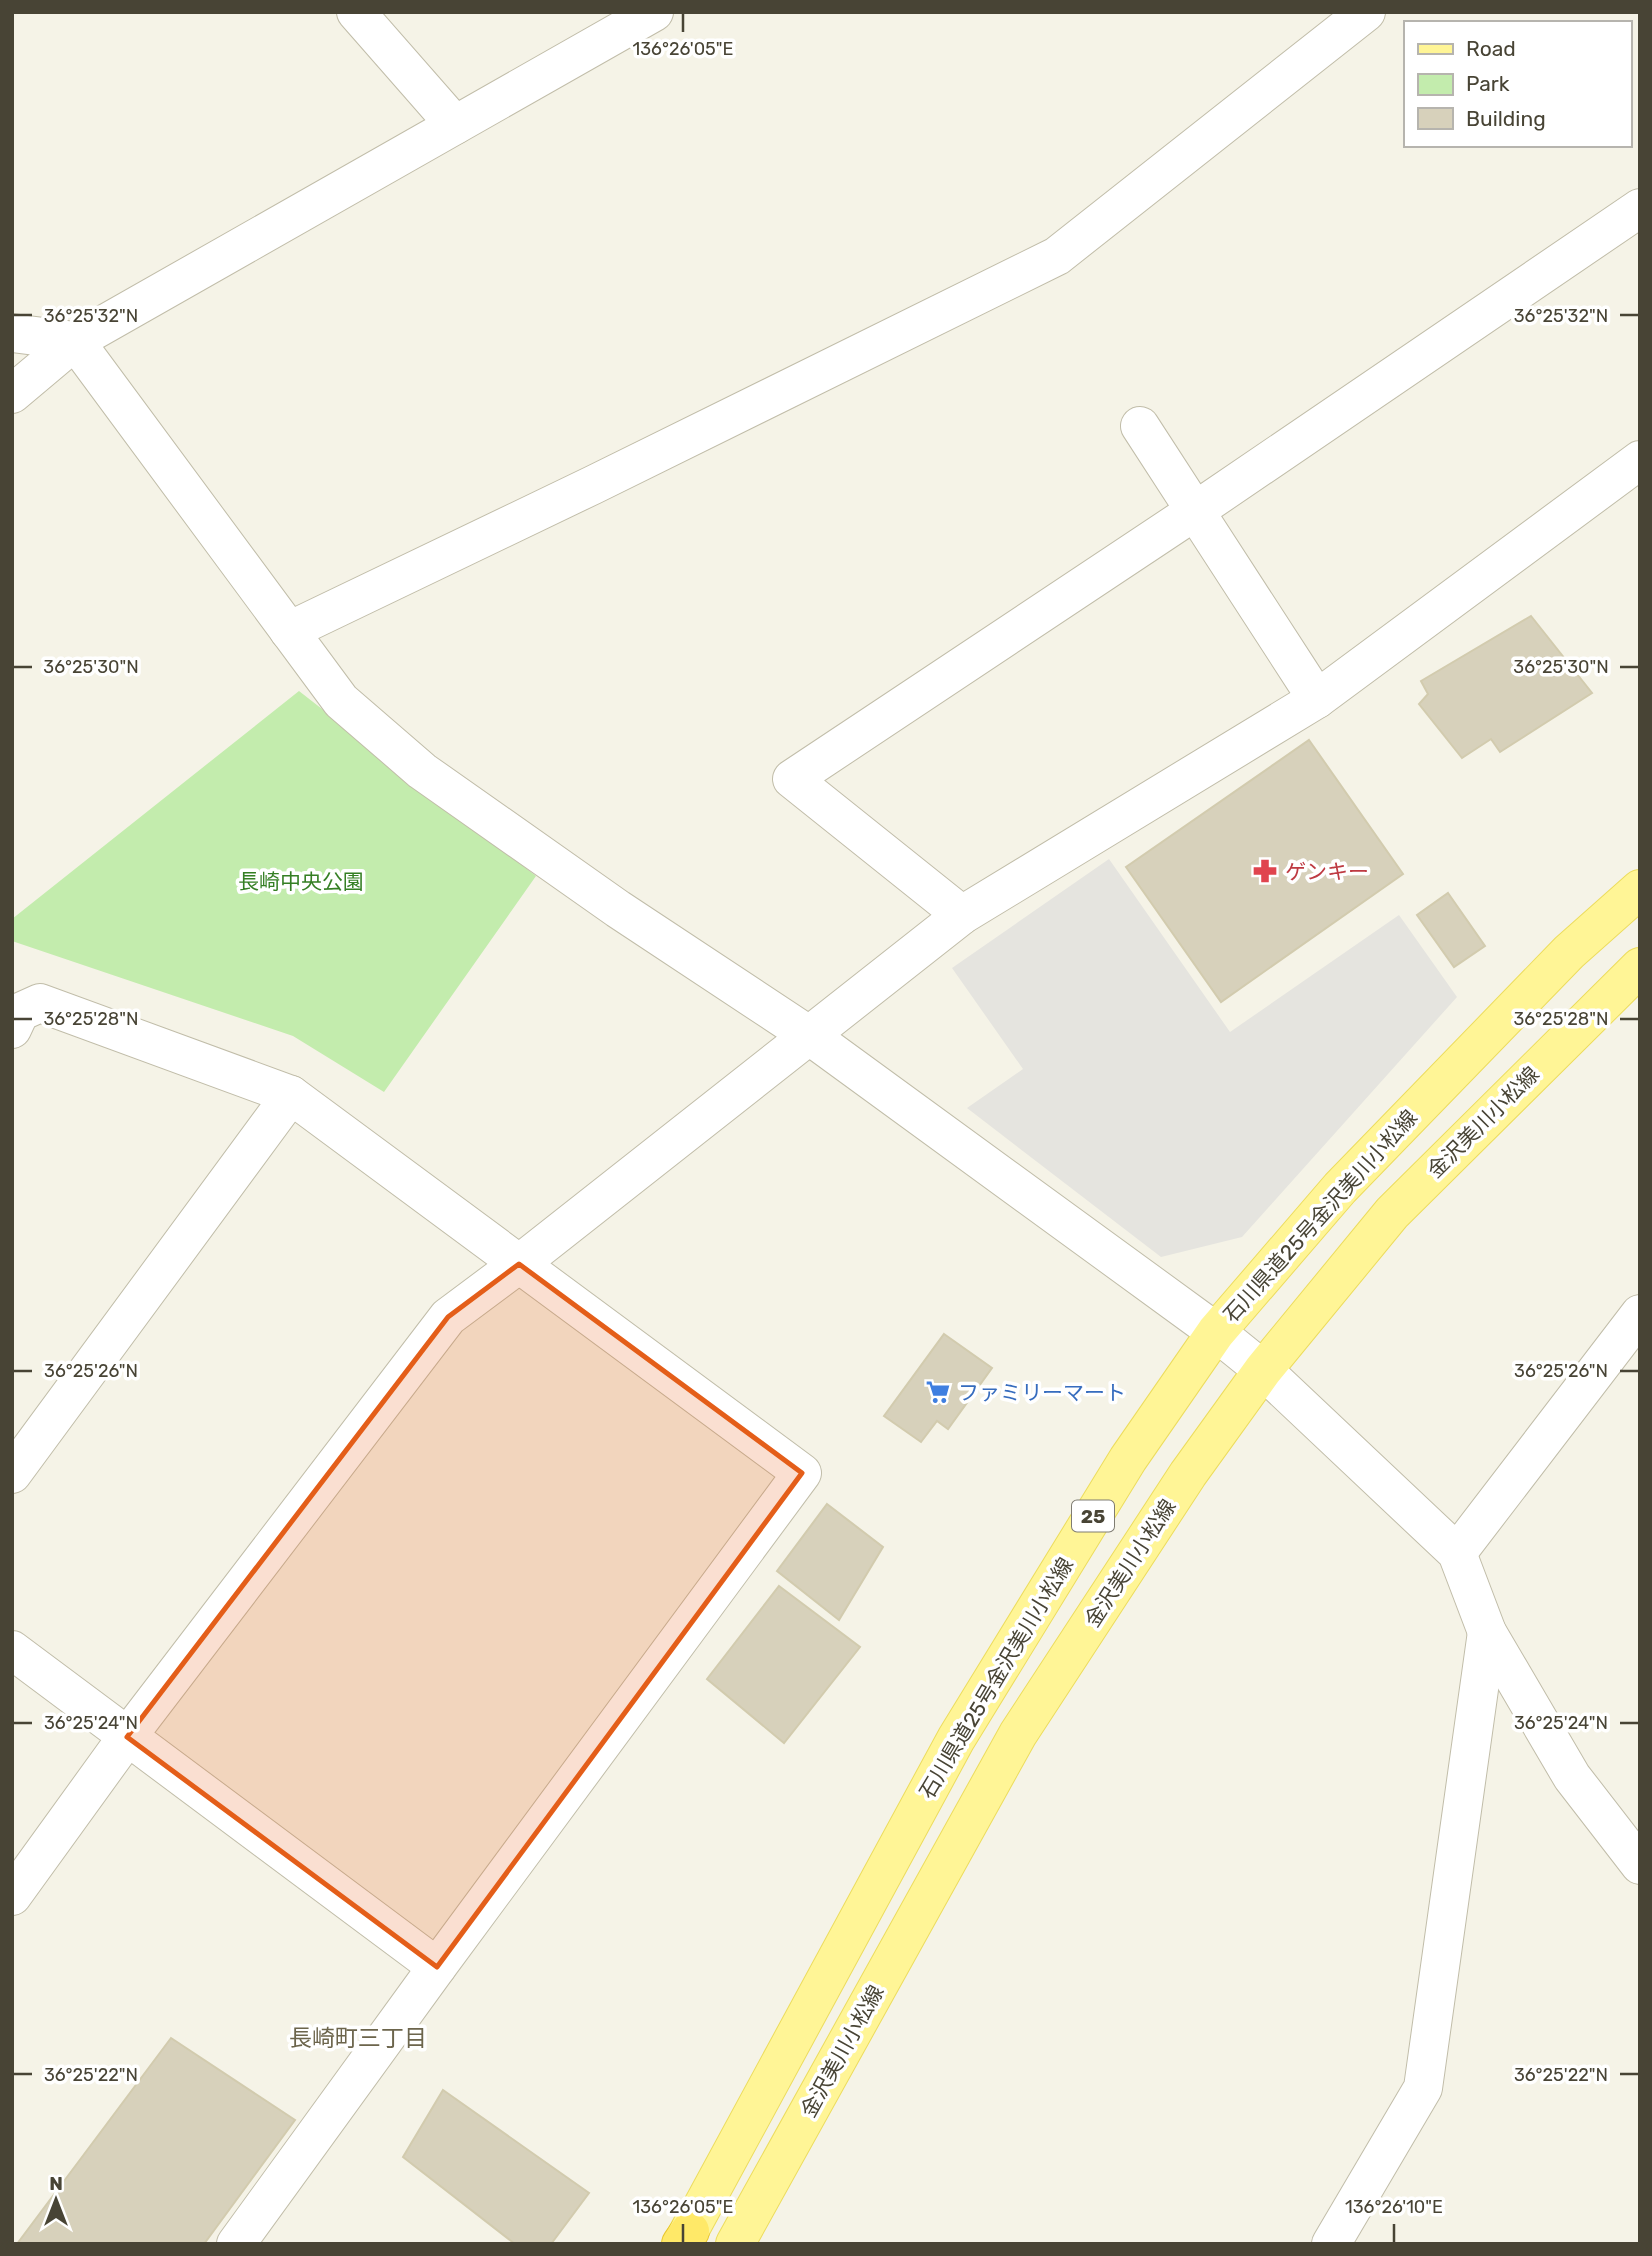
<svg xmlns="http://www.w3.org/2000/svg" width="1652" height="2256" font-family="Rubik,'Noto Sans JP',sans-serif">
<rect width="100%" height="100%" fill="#f5f3e7"/>
<polygon fill="#c3ecad" points="299,691 536,876 384,1092 293,1036 12,941 12,919"/>
<polygon fill="#e5e4df" points="1109,859 1230,1032 1399,915 1457,997 1242,1237 1161,1257 967,1108 1023,1069 952,968"/>
<g fill="#d7d1bb" stroke="#d2cbae" stroke-width="2">
<polygon points="1531,616 1592,693 1500,752 1491,739 1462,758 1419,704 1428,694 1421,681"/>
<polygon points="1309,740 1403,874 1221,1002 1126,867"/>
<polygon points="1448,893 1485,946 1454,967 1417,915"/>
<polygon points="944,1334 992,1368 948,1429 937,1421 921,1442 884,1416"/>
<polygon points="827,1504 883,1547 839,1620 777,1571"/>
<polygon points="779,1586 860,1647 784,1743 707,1679"/>
<polygon points="171,2038 295,2120 204,2244 17,2244"/>
<polygon points="443,2090 589,2193 551,2244 515,2244 403,2157"/>
</g>
<g fill="none" stroke-linecap="round" stroke-linejoin="round">
<g stroke="#c1bda9" stroke-width="40">
<g id="minor">
<polyline points="356,12 455,125"/>
<polyline points="12,394 75,341 654,12"/>
<polyline points="1140,426 1317,699"/>
<polyline points="289,631 593,485 1057,256 1366,12"/>
<polyline points="962,915 792,779 1195,511 1640,208"/>
<polyline points="12,1029 20,1012 40,1003 291,1095 802,1473 437,1967 236,2244"/>
<polyline points="12,1474 291,1095"/>
<polyline points="1457,1553 1640,1314"/>
<polyline points="12,1650 437,1967"/>
<polyline points="12,1896 127,1737 448,1317 519,1264 962,915 1317,699 1640,460"/>
<polyline points="1331,2244 1423,2088 1487,1632"/>
</g>
</g>
<g stroke="#c1bda9" stroke-width="40">
<polyline id="tertiary" points="12,333 75,341 341,701 422,771 618,909 810,1036 1216,1332 1263,1370 1457,1553 1487,1632 1572,1777 1640,1865"/>
</g>
<g stroke="#ecdc5d" stroke-width="40">
<g id="primary">
<polyline points="682,2244 956,1739 1128,1459 1216,1332 1340,1188 1569,952 1640,889"/>
<polyline points="735,2244 1018,1734 1188,1474 1263,1370 1392,1213 1640,967"/>
</g>
</g>
<g stroke="#e9c72d" stroke-width="40">
<polyline id="motorway" points="681,2244 690,2231"/>
</g>
<use href="#minor" stroke="#fff" stroke-width="38"/>
<use href="#tertiary" stroke="#fff" stroke-width="38"/>
<use href="#primary" stroke="#fff596" stroke-width="38"/>
<use href="#motorway" stroke="#ffe968" stroke-width="38"/>
</g>
<path fill="#e45e19" fill-opacity="0.2" stroke="#e45e19" stroke-width="5" stroke-linejoin="round" d="M 519,1264 L 802,1473 L 437,1967 L 127,1737 L 448,1317 Z"/>
<path fill="none" stroke="#484435" stroke-width="2.5" d="M 683,14 L 683,32M 14,315 L 32,315M 1620,315 L 1638,315M 14,667 L 32,667M 1620,667 L 1638,667M 14,1019 L 32,1019M 1620,1019 L 1638,1019M 14,1371 L 32,1371M 1620,1371 L 1638,1371M 14,1723 L 32,1723M 1620,1723 L 1638,1723M 14,2074 L 32,2074M 1620,2074 L 1638,2074M 683,2224 L 683,2242M 1394,2224 L 1394,2242"/>
<defs>
<g id="pharmacy-bare" transform="scale(1.89)"><path d="M-2-6h4v4h4v4h-4v4h-4v-4h-4v-4h4Z" fill="#e0444e" stroke="#fff" stroke-width="2.5" paint-order="stroke"/></g>
<g id="supermarket-bare" transform="scale(1.89)"><path d="M-6-5.5h2.5l.6 2H6L4.5 2H-2.5L-4.4-4H-6ZM-1.5 3.2a1.3 1.3 0 1 0 .1 0ZM3 3.2a1.3 1.3 0 1 0 .1 0Z" fill="#3f7fe0" stroke="#fff" stroke-width="2.5" paint-order="stroke"/></g>
</defs>
<g fill-rule="evenodd">
<use href="#pharmacy-bare" x="1265" y="871"/>
<use href="#supermarket-bare" x="938" y="1392"/>
</g>
<g text-anchor="middle" dominant-baseline="central" stroke-width="7" stroke-linejoin="round" paint-order="stroke">
<rect fill="#fff" stroke="#7f7c72" stroke-width="2" x="1072" y="1500.5" width="42" height="31" rx="5"/>
<g font-size="19" font-weight="bold" fill="#484435">
<text x="1093" y="1516">25</text>
</g>
<g font-size="21" fill="#be3a42" stroke="#fff" text-anchor="start">
<text x="1285" y="871">ゲンキー</text>
</g>
<g font-size="21" fill="#357f24" stroke="#fff">
<text x="301" y="881">長崎中央公園</text>
</g>
<g font-size="21" fill="#484435" stroke="#fff">
<text transform="translate(1483 1122) rotate(-45)">金沢美川小松線</text>
<text transform="translate(1320 1216) rotate(-48)">石川県道25号金沢美川小松線</text>
<text transform="translate(1130 1563) rotate(-57)">金沢美川小松線</text>
<text transform="translate(996 1678) rotate(-59)">石川県道25号金沢美川小松線</text>
<text transform="translate(842 2051) rotate(-61)">金沢美川小松線</text>
</g>
<g font-size="21" fill="#366cbe" stroke="#fff" text-anchor="start">
<text x="958" y="1392">ファミリーマート</text>
</g>
<g font-size="23" fill="#6c654c" stroke="#fff">
<text x="358" y="2038">長崎町三丁目</text>
</g>
</g>
<g font-size="18" text-anchor="middle" fill="#484435" stroke="#fff" stroke-width="7" stroke-linejoin="round" paint-order="stroke">
<text x="683" y="55">136°26'05"E</text>
<text x="91" y="322">36°25'32"N</text>
<text x="1561" y="322">36°25'32"N</text>
<text x="91" y="673">36°25'30"N</text>
<text x="1561" y="673">36°25'30"N</text>
<text x="91" y="1025">36°25'28"N</text>
<text x="1561" y="1025">36°25'28"N</text>
<text x="91" y="1377">36°25'26"N</text>
<text x="1561" y="1377">36°25'26"N</text>
<text x="91" y="1729">36°25'24"N</text>
<text x="1561" y="1729">36°25'24"N</text>
<text x="91" y="2081">36°25'22"N</text>
<text x="1561" y="2081">36°25'22"N</text>
<text x="683" y="2213">136°26'05"E</text>
<text x="1394" y="2213">136°26'10"E</text>
</g>
<rect width="1652" height="2256" fill="none" stroke="#484435" stroke-width="28"/>
<rect x="1404" y="21" width="228" height="126" fill="#ffffff" stroke="#b6b4ae" stroke-width="2"/>
<rect x="1418" y="44" width="35" height="10" fill="#fff596" stroke="#b6b4ae" stroke-width="2"/>
<text x="1466" y="56" font-size="21" fill="#484435">Road</text>
<rect x="1418" y="74" width="35" height="21" fill="#c3ecad" stroke="#b6b4ae" stroke-width="2"/>
<text x="1466" y="91" font-size="21" fill="#484435">Park</text>
<rect x="1418" y="108" width="35" height="21" fill="#d7d1bb" stroke="#b6b4ae" stroke-width="2"/>
<text x="1466" y="126" font-size="21" fill="#484435">Building</text>
<g transform="translate(56 2200)" stroke="#ffffff" stroke-width="5" paint-order="stroke">
<path d="M0-5L12 26L0 18L-12 26Z" fill="#484435"/>
<text y="-10" font-size="19" font-weight="bold" text-anchor="middle" fill="#484435">N</text>
</g>
</svg>
